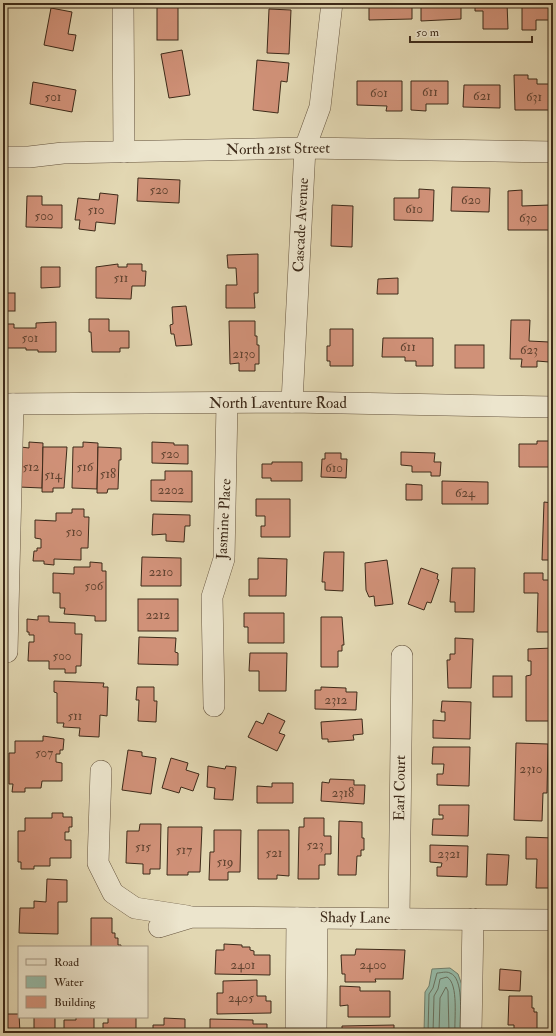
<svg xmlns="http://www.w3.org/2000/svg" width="556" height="1036" font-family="'IM FELL Double Pica',serif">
<rect width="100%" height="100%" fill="#e2d7b2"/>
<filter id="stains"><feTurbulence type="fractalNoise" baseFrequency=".005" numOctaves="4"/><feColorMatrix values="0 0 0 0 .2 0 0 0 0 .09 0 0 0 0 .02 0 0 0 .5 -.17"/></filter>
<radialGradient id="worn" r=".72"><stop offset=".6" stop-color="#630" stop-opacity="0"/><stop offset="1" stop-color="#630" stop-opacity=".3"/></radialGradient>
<polygon fill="#96baa7" stroke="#72806e" points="450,968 458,974 463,988 464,1033 424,1033 425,992 429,986 432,969"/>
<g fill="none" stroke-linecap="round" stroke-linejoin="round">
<g stroke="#6a7260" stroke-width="1">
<path d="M 428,1033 L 429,994 L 433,988 L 437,973 C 441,973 446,971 450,973 C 464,978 460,1014 460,1027"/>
<path d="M 433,1033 L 434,996 L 438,989 L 440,979 L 447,977 C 459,984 454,1020 455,1033"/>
<polyline points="439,1033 440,998 446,987 448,991 449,1033"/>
</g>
</g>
<g fill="#d09178" stroke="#3d2a19">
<rect x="157" y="3" width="21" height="37"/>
<polygon points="369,3 412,3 412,19 369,20"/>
<polygon points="421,3 461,3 461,19 421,21"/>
<polygon points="475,3 507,3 508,29 483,29 483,11 475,11"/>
<polygon points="522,3 553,3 553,20 536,20 536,30 522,30"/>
<polygon points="51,8 72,12 68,34 76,35 73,51 44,45"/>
<polygon points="269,9 291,10 289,54 267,53"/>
<polygon points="182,50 190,95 169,98 161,54"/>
<polygon points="257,60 289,63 287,82 281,81 278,113 253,110"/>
<polygon points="514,75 528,75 528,79 537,79 537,84 553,84 553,110 515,110"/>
<polygon points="357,81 402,81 402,111 386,111 387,106 357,105"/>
<polygon points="411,81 448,81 448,104 426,104 426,111 411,110"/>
<polygon points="33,82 76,90 72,112 30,104"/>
<polygon points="464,85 500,85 500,108 463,107"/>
<polygon points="138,178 180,180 179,203 137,201"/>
<polygon points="452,187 490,188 489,212 451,211"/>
<polygon points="419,189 434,190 433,221 394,220 394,198 419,198"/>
<polygon points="522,190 522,206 549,205 549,230 508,230 508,191"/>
<polygon points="100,193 118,195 115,224 96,222 95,231 79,229 80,220 75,220 78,198 99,200"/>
<polygon points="27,196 42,196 42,205 62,205 62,228 26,227"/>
<polygon points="332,205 353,206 352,247 331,246"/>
<polygon points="258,254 258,293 254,293 255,308 226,308 226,285 237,285 236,268 228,268 227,255"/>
<polygon points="118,264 118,267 127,267 127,264 142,264 142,271 146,271 145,286 132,286 131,299 96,298 96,267"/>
<polygon points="41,267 60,267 60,287 41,288"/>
<polygon points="398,278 398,294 377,294 378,279"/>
<rect x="3" y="293" width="12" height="18"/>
<polygon points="186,306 192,345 176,346 174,334 171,334 170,325 173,324 172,307"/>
<polygon points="89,319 109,319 109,331 129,331 129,348 120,348 120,352 92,352 91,332 89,332"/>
<polygon points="511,320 530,320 529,341 549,342 549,362 537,361 537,367 521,367 522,359 510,359"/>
<polygon points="229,321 255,321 255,336 257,336 257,345 259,345 259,364 255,364 255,371 239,371 239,363 230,364"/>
<polygon points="56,322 56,352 38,352 38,350 26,350 26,348 4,348 4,324 14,324 14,328 36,328 36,323"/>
<polygon points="330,329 353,329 353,366 330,366 330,361 327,361 327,346 330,346"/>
<polygon points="383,338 433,338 433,366 416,366 416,361 405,361 405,357 382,357"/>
<rect x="455" y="345" width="29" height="23"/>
<polygon points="537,441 553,441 553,467 519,467 519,444 537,444"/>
<polygon points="29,442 43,443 42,488 19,487 21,447 29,448"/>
<polygon points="83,442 98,443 97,489 72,488 73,447 83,447"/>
<polygon points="152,442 174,443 174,445 188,445 188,464 152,463"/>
<polygon points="43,447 67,447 64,488 53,488 53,492 42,492"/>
<polygon points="98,447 121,448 121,460 119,460 118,489 108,489 107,493 97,493"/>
<polygon points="401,452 435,453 434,462 441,462 440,476 431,476 431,472 412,472 412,466 401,465"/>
<polygon points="325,453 341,453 341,459 347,459 346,478 321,477 322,459 325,459"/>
<polygon points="272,462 302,462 302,481 271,481 271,478 262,478 262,464 272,464"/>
<polygon points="165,471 192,471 192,502 151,501 151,480 165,480"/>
<polygon points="442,481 488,482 488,504 442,504"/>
<polygon points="406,484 422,485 422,500 406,500"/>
<polygon points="256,499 290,499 290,537 261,537 261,526 265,526 265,516 256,516"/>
<polygon points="544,502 553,503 553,560 542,560"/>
<polygon points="72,509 84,509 84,517 89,517 88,548 81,548 81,560 54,559 54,565 44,564 44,561 33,561 34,551 37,551 37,548 41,548 41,539 35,538 35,520 56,521 56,513 72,513"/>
<polygon points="153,514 190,515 190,526 185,526 184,542 166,541 166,534 152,535"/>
<polygon points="324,552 344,552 343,591 325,590 325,582 322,582"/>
<polygon points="142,557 181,558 181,586 141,586"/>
<polygon points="258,558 287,559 286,596 249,596 249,579 258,579"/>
<polygon points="387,560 393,604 375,606 374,596 369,597 366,590 365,563"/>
<polygon points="90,562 102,563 102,571 106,571 106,621 95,621 95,616 64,614 65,608 60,608 60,593 53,593 53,573 74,574 74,567 90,567"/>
<polygon points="421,568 438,574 437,579 439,580 431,603 427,602 424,610 408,604"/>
<polygon points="452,568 475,568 474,612 455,612 455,602 450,602"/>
<polygon points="524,573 543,573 543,580 553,580 553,632 537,632 538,593 524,593"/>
<rect x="138" y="599" width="40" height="32"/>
<polygon points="244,613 284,613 284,643 248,643 248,627 244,627"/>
<polygon points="38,616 49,616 49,622 75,623 75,634 82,634 81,666 76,666 76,673 65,673 65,669 49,669 49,661 28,661 29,642 34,642 34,635 29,635 29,632 27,632 27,619 38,620"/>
<polygon points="321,617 342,617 344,645 342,645 342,651 338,651 338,667 321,667"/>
<polygon points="139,637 176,638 175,652 178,653 178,665 138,664"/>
<polygon points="455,638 473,639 471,688 448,688 447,660 450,660 450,654 455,654"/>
<polygon points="553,648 553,681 550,681 550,694 553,694 553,721 526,721 526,676 531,675 531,661 528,661 528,649"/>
<polygon points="250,653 287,653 286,691 259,691 259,671 249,671"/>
<rect x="493" y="676" width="19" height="21"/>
<polygon points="54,681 104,683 103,687 108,687 107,716 100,715 99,737 79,736 80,728 63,727 64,723 57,723 57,693 54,692"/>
<polygon points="137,687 154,687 154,701 157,701 156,722 138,721 139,700 136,700"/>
<polygon points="321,687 346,688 346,692 357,692 356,710 315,709 315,690 321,690"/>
<polygon points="442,701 471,702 470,739 433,738 433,720 445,721 445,712 441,712"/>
<polygon points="268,713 285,721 279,733 285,735 277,751 248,737 256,721 263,724"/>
<polygon points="362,719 363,734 353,735 354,740 328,742 328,739 322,739 321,722"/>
<polygon points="43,736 64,739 63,750 60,750 60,754 56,754 56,762 62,763 62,781 42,781 41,788 25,788 25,792 12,792 13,784 9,784 9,753 15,753 15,741 43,741"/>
<polygon points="516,743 548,744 547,793 543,793 542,821 514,820"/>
<polygon points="433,747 470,747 469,786 437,785 437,774 443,774 444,764 432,764"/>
<polygon points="128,750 142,752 142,756 156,758 151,794 122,790"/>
<polygon points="171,758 188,763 186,770 199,774 193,791 181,787 179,793 162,788"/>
<polygon points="208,766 225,769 226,766 236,767 233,800 214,799 215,788 207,787"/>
<polygon points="330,779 354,780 354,785 365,785 364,804 321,801 322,782 329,783"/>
<polygon points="272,783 293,783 293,803 257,803 257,786 272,787"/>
<polygon points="439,805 469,805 468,836 432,835 433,819 443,819 443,815 439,815"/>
<polygon points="52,813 63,813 63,817 72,817 72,827 69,827 69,832 65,832 65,840 71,840 71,858 50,858 50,866 34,866 34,869 21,869 21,862 18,862 18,831 25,831 25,818 52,818"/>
<polygon points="304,818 324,818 324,836 331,836 331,854 325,854 325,865 319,865 319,879 298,879 299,827 304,827"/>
<polygon points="339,821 362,822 362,838 364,838 364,850 361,850 361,856 357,856 356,875 338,875"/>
<polygon points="140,824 161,824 160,869 150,869 150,874 143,874 143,864 126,863 127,831 139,831"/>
<polygon points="168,827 202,827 200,872 188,872 188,875 167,875"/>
<polygon points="214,830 241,830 240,872 228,872 228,880 209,880 210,852 214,852"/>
<polygon points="258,830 289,830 289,876 277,875 277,879 258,879"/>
<polygon points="526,837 553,838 553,888 536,888 537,859 526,859"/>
<polygon points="430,845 468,846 467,877 437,876 437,867 441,867 442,863 430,862"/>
<polygon points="487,854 509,855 507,885 486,885"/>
<polygon points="47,879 67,880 67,902 58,902 58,934 19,933 20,908 34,908 34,901 46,902"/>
<polygon points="91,918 112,918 112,933 115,933 115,938 118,938 118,945 121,945 121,947 91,947"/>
<polygon points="224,944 242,945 242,947 250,947 250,950 254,951 254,955 270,955 270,975 215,974 216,950 224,950"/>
<polygon points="356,949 405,950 403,979 375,979 376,982 345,982 345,974 342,974 341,955 355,955"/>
<polygon points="500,969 521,971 520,991 499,990"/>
<polygon points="257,980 257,996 266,996 266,1001 271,1001 271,1013 217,1014 217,993 223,993 223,981"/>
<polygon points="340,986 360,987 360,991 390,991 390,1017 348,1017 348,1005 340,1006"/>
<polygon points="509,996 532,996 532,1008 534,1008 534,1012 537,1012 537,1031 550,1031 550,1033 514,1033 514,1025 508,1025"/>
<polygon points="3,1014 19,1014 20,1033 3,1033"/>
<polygon points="34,1017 55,1017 55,1033 30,1033 30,1029 34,1029"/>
<polygon points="76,1017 94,1017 94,1033 64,1033 64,1020 76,1020"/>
<polygon points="108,1017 136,1017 136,1033 103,1033 103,1023 108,1023"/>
<polygon points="164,1018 185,1019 185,1033 153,1033 153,1025 164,1025"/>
<polygon points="210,1019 253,1020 253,1024 267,1024 267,1033 210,1033"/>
<polygon points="394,1025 394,1033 342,1033 342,1026"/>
</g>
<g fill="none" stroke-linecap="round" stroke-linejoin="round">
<g stroke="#66553f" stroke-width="22">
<g id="minor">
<polyline points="123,3 124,152"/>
<polyline points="3,157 29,157 63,153 305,148 553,152"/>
<polyline points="292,402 305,148 320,107 332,3"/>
<polyline points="3,404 292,402 553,407"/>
<polyline points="7,652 13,404"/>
<polyline points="214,706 212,597 224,559 227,403"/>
<polyline points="101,771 98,863 113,893 135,908 187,916"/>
<polyline points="399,919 402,656"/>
<polyline points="159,927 192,917 553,920"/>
<polyline points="296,1033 297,918"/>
<polyline points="316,1033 317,918"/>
<polyline points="471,1033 473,919"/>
</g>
</g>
<use href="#minor" stroke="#ece5cd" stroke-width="21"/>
</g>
<g text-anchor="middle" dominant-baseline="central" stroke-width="3.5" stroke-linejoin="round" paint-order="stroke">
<g font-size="13" fill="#624431">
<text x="430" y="92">611</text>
<text x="379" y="93">601</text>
<text x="482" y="96">621</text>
<text x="53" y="97">501</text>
<text x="534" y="97">631</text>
<text x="159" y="190">520</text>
<text x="471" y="200">620</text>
<text x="414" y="209">610</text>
<text x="96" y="210">510</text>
<text x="44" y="216">500</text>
<text x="528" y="218">630</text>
<text x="121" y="278">511</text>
<text x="30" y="338">501</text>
<text x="408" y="347">611</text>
<text x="529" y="350">623</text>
<text x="244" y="354">2130</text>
<text x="170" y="454">520</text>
<text x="31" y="467">512</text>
<text x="85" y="467">516</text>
<text x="334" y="468">610</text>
<text x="108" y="474">518</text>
<text x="53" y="475">514</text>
<text x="171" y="490">2202</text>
<text x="465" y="493">624</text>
<text x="74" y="532">510</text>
<text x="161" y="572">2210</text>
<text x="94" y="586">506</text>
<text x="158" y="615">2212</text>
<text x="62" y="656">500</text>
<text x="336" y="700">2312</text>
<text x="75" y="716">511</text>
<text x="44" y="753">507</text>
<text x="531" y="769">2310</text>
<text x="343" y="793">2318</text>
<text x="315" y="845">523</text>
<text x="143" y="847">515</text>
<text x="184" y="850">517</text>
<text x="274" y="853">521</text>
<text x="449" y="854">2321</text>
<text x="225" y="862">519</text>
<text x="243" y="965">2401</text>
<text x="373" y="965">2400</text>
<text x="241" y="998">2405</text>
</g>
<g font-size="15" fill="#3d2a19" stroke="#ece5cd">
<text transform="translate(278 149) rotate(-1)">North 21st Street</text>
<text transform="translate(301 225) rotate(-87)">Cascade Avenue</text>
<text x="278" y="403">North Laventure Road</text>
<text transform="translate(224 519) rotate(-87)">Jasmine Place</text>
<text transform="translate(400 788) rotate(-89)">Earl Court</text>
<text transform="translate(355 918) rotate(1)">Shady Lane</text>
</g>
</g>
<rect width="556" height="1036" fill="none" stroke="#e2d7b2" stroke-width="16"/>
<rect x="4" y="4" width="548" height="1028" fill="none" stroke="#3d2a19" stroke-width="2"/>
<rect x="8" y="8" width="540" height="1020" fill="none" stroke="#3d2a19"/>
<rect x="18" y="946" width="130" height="72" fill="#ece5cd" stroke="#a69a85"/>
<rect x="26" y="959" width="20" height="6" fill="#ece5cd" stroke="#a69a85"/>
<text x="54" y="966" font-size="12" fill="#3d2a19">Road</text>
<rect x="26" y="976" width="20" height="12" fill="#96baa7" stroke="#a69a85"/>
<text x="54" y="986" font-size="12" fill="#3d2a19">Water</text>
<rect x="26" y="996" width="20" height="12" fill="#d09178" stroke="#a69a85"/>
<text x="54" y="1006" font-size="12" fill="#3d2a19">Building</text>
<path d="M410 36v6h122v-6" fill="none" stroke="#3d2a19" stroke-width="2"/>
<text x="416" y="36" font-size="12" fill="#3d2a19" stroke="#ece5cd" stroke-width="3" paint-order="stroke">50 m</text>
<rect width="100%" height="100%" filter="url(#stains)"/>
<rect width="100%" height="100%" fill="url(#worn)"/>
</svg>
